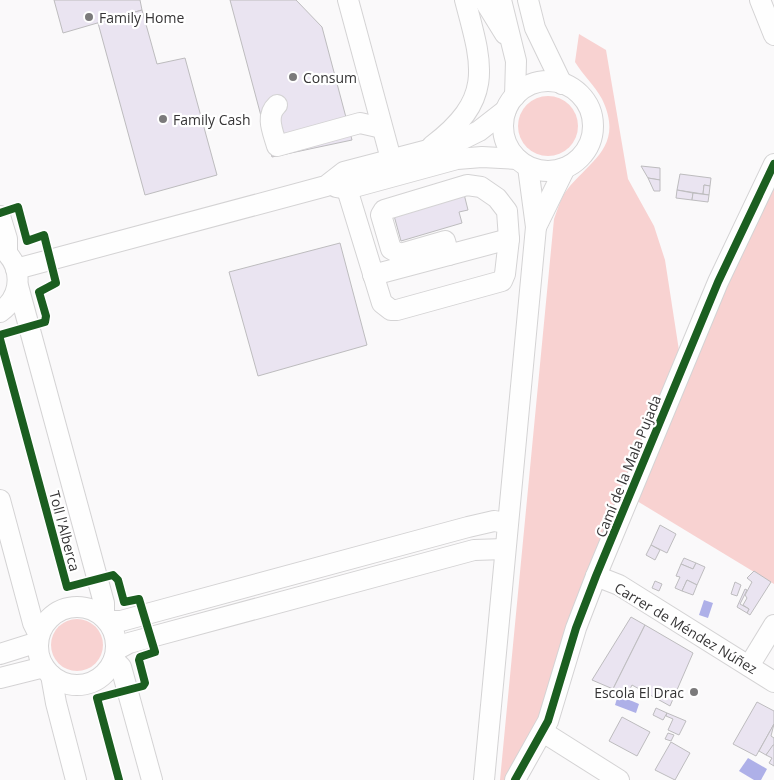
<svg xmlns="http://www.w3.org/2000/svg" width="774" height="780" font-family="'Open Sans',sans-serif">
<rect width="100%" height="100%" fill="#faf9fa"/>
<g fill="#f8d2d1">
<path d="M 579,34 L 606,50 L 628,179 L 654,226 L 665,260 L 680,357 L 538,720 L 508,780 L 500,780 L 554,219 C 557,211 560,201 564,194 C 586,162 626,149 602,99 C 595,86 583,75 575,62 Z"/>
<circle cx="548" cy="126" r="30"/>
<polygon points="774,182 774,584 637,501 666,416"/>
<circle cx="77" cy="645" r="26"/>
</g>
<g fill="#aeb0e8">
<polygon points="704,600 713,603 708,618 699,615"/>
<polygon points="618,695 639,704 636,713 615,705"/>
<polygon points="748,758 767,769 761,780 754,780 739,771"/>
</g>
<g fill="#eae4f1" stroke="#bdbcbe">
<polygon points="54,0 140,0 142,10 63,33"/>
<polygon points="230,0 296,0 322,27 352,140 272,157"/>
<polygon points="142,10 157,64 185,58 217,175 145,195 98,23"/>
<polygon points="641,166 660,168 660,180 648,178"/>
<polygon points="680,174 711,178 710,186 704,185 703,194 677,190"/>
<polygon points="648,178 660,180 660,191 654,191"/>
<polygon points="704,185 710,186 709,195 703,194"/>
<polygon points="677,190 693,193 692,200 676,198"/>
<polygon points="693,193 709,195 708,202 692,200"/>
<polygon points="464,194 468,210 459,212 462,223 401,241 393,212"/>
<polygon points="340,243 367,345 258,376 229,272"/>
<polygon points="660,525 676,534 667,553 651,545"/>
<polygon points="651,545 660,550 655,560 646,555"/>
<polygon points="684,558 696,563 693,569 681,564"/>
<polygon points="696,563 705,567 697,585 687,580 682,591 675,588 680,577 676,576 681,564 693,569"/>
<polygon points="754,571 771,582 750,615 747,613 749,609 743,605 747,598 745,595 752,582 747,578"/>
<polygon points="687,580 697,585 693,595 682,591"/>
<polygon points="655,581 662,584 659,591 652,588"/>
<polygon points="735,582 741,585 737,596 731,594"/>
<polygon points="745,589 747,590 740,604 749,609 747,613 737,607"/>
<polygon points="631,617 645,625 613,689 592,680"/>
<polygon points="645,625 693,653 670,706 632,685 627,695 613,689"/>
<polygon points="757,702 774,711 774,724 756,756 733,744"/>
<polygon points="656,708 667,713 663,720 653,715"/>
<polygon points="667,713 686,721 679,735 668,730 673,719 666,716"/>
<polygon points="622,717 650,732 637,756 609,741"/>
<polygon points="774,724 771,736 774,738 774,745 766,755 759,751"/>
<polygon points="668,733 674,735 671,741 665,739"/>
<polygon points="671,742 690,753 675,780 655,770"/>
<polygon points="773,745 774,745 774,766 769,763 772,758 766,755"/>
</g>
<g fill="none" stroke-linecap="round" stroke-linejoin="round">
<g stroke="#d4d3d4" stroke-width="22">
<g id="minor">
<polyline points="348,0 391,159"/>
<polyline points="484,0 505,34"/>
<polyline points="501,0 516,61 515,96"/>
<polyline points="528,0 535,28 562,84"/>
<polyline points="760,0 774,35"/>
<circle cx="548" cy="126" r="45"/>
<path d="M 277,105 C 265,116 273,132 277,146 L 360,123 L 382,128"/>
<path d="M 432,146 C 494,99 483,67 465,0"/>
<polyline points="336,187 347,189 457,159 482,157 517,159"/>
<polyline points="347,189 382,303 391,310 397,310 502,281 505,274 509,239 507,211 497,198 481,187 467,185 384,210 381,215 391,249 400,254 445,241 449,255"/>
<polyline points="0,216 7,239 7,252"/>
<polyline points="536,227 565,168"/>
<path d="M 0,247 C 23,264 24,295 0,312"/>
<polyline points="16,269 326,186 344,172 455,143 479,131 506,110"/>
<polyline points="373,275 509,239"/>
<polyline points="18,286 104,603 104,617"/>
<polyline points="0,500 33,623 39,635"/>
<polyline points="596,576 619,585 774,682"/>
<circle cx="77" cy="646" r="39"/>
<polyline points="108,621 121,621 468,527 494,521 507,523"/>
<polyline points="116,650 129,643 474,550 505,549"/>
<polyline points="0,654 38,642"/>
<polyline points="114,660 121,667 152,780"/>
<polyline points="749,666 774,625"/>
<polyline points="51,675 56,703 76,780"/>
<polyline points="0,678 44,667"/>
<polyline points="543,732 619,780"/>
<polyline points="484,780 536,227 528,167"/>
<polyline points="515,780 548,721 576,628 596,576 718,282 774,164"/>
</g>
</g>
<use href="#minor" stroke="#fefefe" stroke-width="20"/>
<g stroke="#fff" stroke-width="11">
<g id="cycleway">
<polyline points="0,213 18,207 27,241 44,235 56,283 39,292 46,316 45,322 0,335"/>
<polyline points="0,339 67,587 113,575 118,580 124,602 139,599 155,652 140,657 139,660 145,683 143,686 97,698 119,780"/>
<polyline points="515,780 548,721 576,628 596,576 718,282 774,164"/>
</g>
</g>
<use href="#cycleway" stroke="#1b5e20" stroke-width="8"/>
</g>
<g fill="#7b7a7b" stroke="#fff" stroke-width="2">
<circle cx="89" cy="17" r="5"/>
<circle cx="293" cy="77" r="5"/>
<circle cx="163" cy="119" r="5"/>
<circle cx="694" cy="692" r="5"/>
</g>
<g text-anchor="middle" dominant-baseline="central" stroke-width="4.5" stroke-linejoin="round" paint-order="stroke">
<g font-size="14" fill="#363536" stroke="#fff" text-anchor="start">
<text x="99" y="17">Family Home</text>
<text x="303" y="77">Consum</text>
<text x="173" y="119">Family Cash</text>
<text x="684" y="692" text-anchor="end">Escola El Drac</text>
</g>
<g font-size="14" fill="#363536" stroke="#fff">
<text transform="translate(628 466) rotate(-68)">Camí de la Mala Pujada</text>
<text transform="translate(65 531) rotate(75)">Toll l'Alberca</text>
<text transform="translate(686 628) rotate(31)">Carrer de Méndez Núñez</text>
</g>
</g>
</svg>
